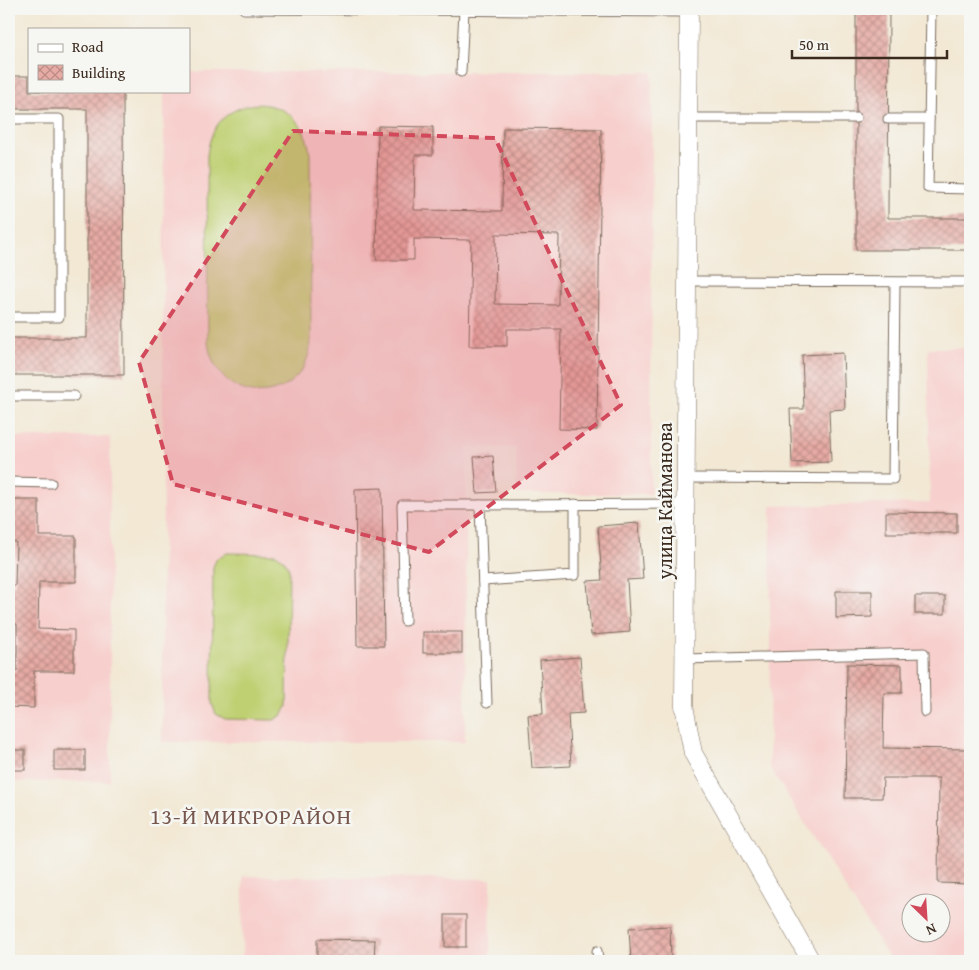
<svg xmlns="http://www.w3.org/2000/svg" width="979" height="970" font-family="'Gentium Book Plus',serif">
<defs>
<pattern id="building-cross-hatch" width="8" height="8" patternUnits="userSpaceOnUse" patternTransform="scale(1.25)"><rect width="8" height="8" fill="#e6aba4"/><path d="M0 0l8 8M0 8l8-8" fill="none" stroke="#bc8b85"/></pattern>
</defs>
<rect width="100%" height="100%" fill="#f6f6f2"/>
<filter id="ink" filterUnits="userSpaceOnUse"><feTurbulence type="fractalNoise" baseFrequency=".02" numOctaves="2"/><feDisplacementMap in="SourceGraphic" scale="10" xChannelSelector="R" yChannelSelector="G"/><feConvolveMatrix kernelMatrix="1 2 1 2 8 2 1 2 1" color-interpolation-filters="sRGB"/></filter>
<filter id="wash" filterUnits="userSpaceOnUse"><feTurbulence type="fractalNoise" baseFrequency=".0096" numOctaves="4" result="noise"/><feDisplacementMap in="SourceGraphic" scale="20" xChannelSelector="R" yChannelSelector="G"/><feGaussianBlur stdDeviation="1.12" result="paint"/><feColorMatrix in="noise" values="0 0 0 0 0 0 0 0 0 0 0 0 0 0 0 0 0 1.4 0 .05"/><feComposite in="paint" operator="in"/></filter>
<g filter="url(#wash)">
<rect width="100%" height="100%" fill="#f2e8d4"/>
<g fill="#f7d0cd" fill-rule="evenodd">
<polygon points="189,72 652,72 651,494 516,494 516,448 467,447 465,742 162,742 164,91 189,91"/>
<path d="M 928,348 L 970,348 L 970,961 L 891,961 L 769,766 L 771,506 L 930,503 ZM 912,902 L 942,902 L 942,932 L 912,932 Z"/>
<polygon points="9,437 110,437 110,781 9,782"/>
<polygon points="243,876 491,879 490,961 242,961"/>
</g>
<g fill="#bfd073" stroke="#7d7d48">
<path d="M 258,104 C 289,106 307,124 310,155 L 311,341 C 305,409 216,410 208,342 L 207,156 C 210,125 227,107 258,104 Z"/>
<polygon points="227,553 276,554 284,560 289,569 287,707 282,715 274,720 225,719 216,714 212,704 213,567 217,558"/>
</g>
<g id="blocks">
<g fill="url(#building-cross-hatch)" fill-rule="evenodd">
<polygon points="856,9 889,9 888,218 970,218 970,250 856,250"/>
<polygon points="9,76 29,76 29,91 123,91 124,375 9,375 9,338 87,338 87,109 9,109"/>
<path d="M 378,126 L 433,127 L 433,155 L 415,155 L 414,210 L 502,211 L 503,128 L 601,129 L 597,430 L 559,429 L 561,329 L 507,329 L 507,346 L 469,346 L 471,240 L 414,239 L 414,260 L 376,260 ZM 496,234 L 559,235 L 558,305 L 495,304 Z"/>
<polygon points="843,353 845,409 829,410 831,462 792,463 790,409 804,409 802,355"/>
<polygon points="493,456 496,492 477,493 474,457"/>
<polygon points="382,488 384,646 357,646 355,489"/>
<polygon points="9,500 39,500 39,536 76,536 76,582 39,582 38,629 74,630 74,671 34,671 34,708 9,707 9,670 17,671 17,624 9,624 9,586 15,586 16,542 9,542"/>
<polygon points="886,512 957,513 957,533 886,533"/>
<polygon points="639,523 643,579 627,580 630,632 591,635 587,581 602,580 598,526"/>
<polygon points="836,591 872,591 872,617 836,618"/>
<rect x="915" y="596" width="30" height="18"/>
<rect x="423" y="632" width="39" height="21"/>
<polygon points="580,657 584,713 568,714 571,766 532,768 528,715 543,714 540,660"/>
<polygon points="847,664 902,665 902,693 884,693 883,748 970,749 970,884 938,883 939,778 883,778 882,798 845,798"/>
<rect x="9" y="750" width="16" height="20"/>
<rect x="54" y="750" width="31" height="20"/>
<rect x="445" y="915" width="21" height="32"/>
<polygon points="670,926 671,961 631,961 629,928"/>
<polygon points="317,939 375,940 374,961 317,961"/>
</g>
</g>
</g>
<g filter="url(#ink)">
<use href="#blocks" fill-opacity="0" stroke="#7b6c5e" stroke-width="1"/>
<g fill="none" stroke-linecap="round" stroke-linejoin="round">
<g stroke="#7b6c5e" stroke-width="11">
<g id="service">
<polyline points="244,9 689,12"/>
<polyline points="931,9 928,188 970,189"/>
<polyline points="461,72 464,10"/>
<polyline points="688,118 856,118"/>
<polyline points="9,119 59,119 59,317 9,317"/>
<polyline points="888,119 929,119"/>
<polyline points="687,281 970,282"/>
<polyline points="9,396 74,396"/>
<polyline points="686,478 893,479 895,283"/>
<polyline points="9,482 51,483"/>
<polyline points="483,581 575,575 575,504"/>
<polyline points="405,621 402,505 480,505"/>
<polyline points="684,659 924,653 925,712"/>
<polyline points="487,703 480,505 685,504"/>
<polyline points="597,951 598,961"/>
</g>
</g>
<g stroke="#7b6c5e" stroke-width="19">
<polyline id="minor" points="689,9 684,706 693,753 811,961"/>
</g>
<use href="#service" stroke="#fff" stroke-width="9"/>
<use href="#minor" stroke="#fff" stroke-width="18"/>
</g>
</g>
<path fill="#d1495b" fill-opacity="0.2" stroke="#d1495b" stroke-width="4" stroke-dasharray="10 6" stroke-linejoin="round" d="M 293,131 L 495,138 L 621,405 L 429,552 L 173,484 L 139,362 Z"/>
<g text-anchor="middle" dominant-baseline="central" stroke-width="5" stroke-linejoin="round" paint-order="stroke">
<g font-size="20" fill="#3b2a1e" stroke="#f6f6f2">
<text transform="translate(664 501) rotate(-90)">улица Кайманова</text>
</g>
<g font-size="22" letter-spacing="1" fill="#77574d" stroke="#f6f6f2">
<text x="251" y="816">13-Й МИКРОРАЙОН</text>
</g>
</g>
<rect width="979" height="970" fill="none" stroke="#f6f6f2" stroke-width="30"/>
<rect x="28" y="28" width="162" height="65" fill="#f6f6f2" stroke="#aba49d"/>
<rect x="38" y="44" width="25" height="8" fill="#ffffff" stroke="#aba49d"/>
<text x="72" y="52" font-size="15" fill="#3b2a1e">Road</text>
<rect x="38" y="65" width="25" height="15" fill="url(#building-cross-hatch)" stroke="#aba49d"/>
<text x="72" y="78" font-size="15" fill="#3b2a1e">Building</text>
<g transform="translate(926 918) rotate(155)"><circle r="24" fill="#f6f6f2" stroke="#aba49d"/>
<path d="M0-4L9 19L0 12L-9 19Z" fill="#d1495b"/>
<text y="-8" font-size="14" font-weight="bold" text-anchor="middle" fill="#3b2a1e">N</text>
</g>
<path d="M792 50v8h155v-8" fill="none" stroke="#3b2a1e" stroke-width="2.5"/>
<text x="799" y="50" font-size="15" fill="#3b2a1e" stroke="#f6f6f2" stroke-width="4" paint-order="stroke">50 m</text>
</svg>
